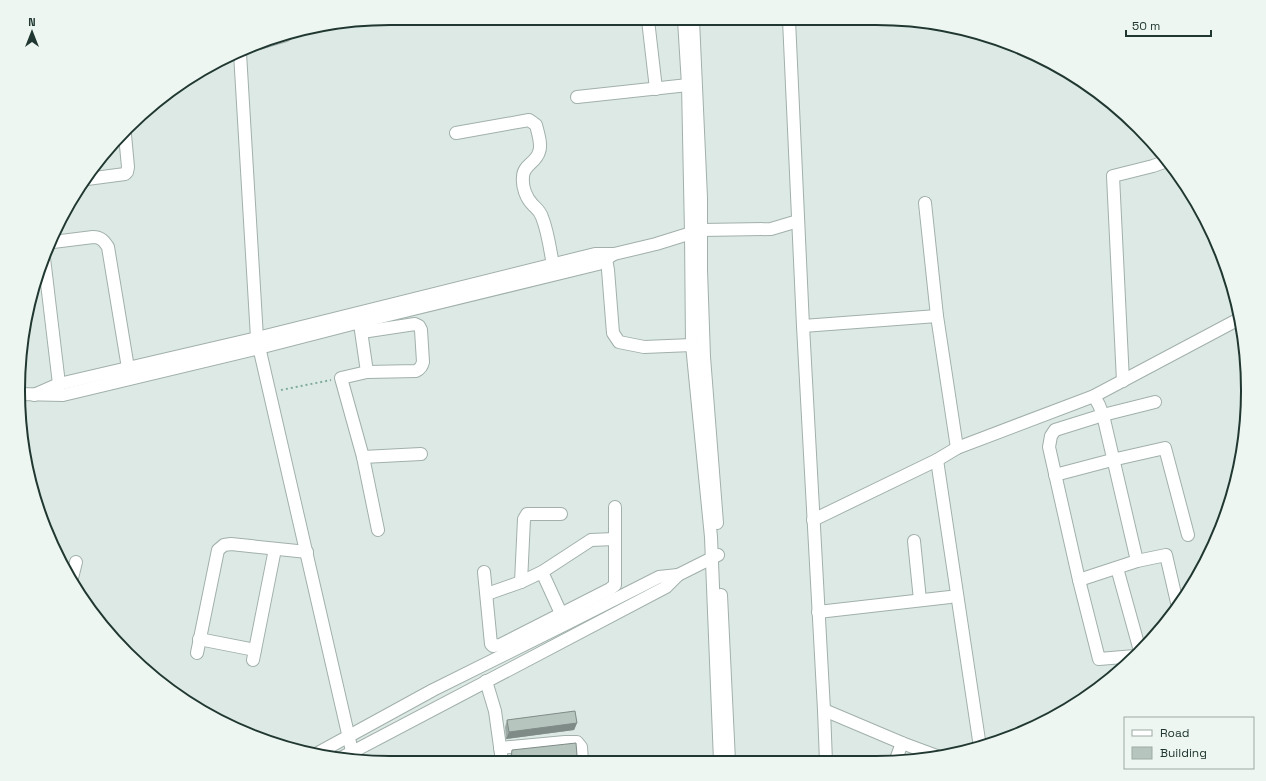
<svg xmlns="http://www.w3.org/2000/svg" width="1266" height="781" font-family="'Space Grotesk',sans-serif">
<rect width="100%" height="100%" fill="#dde9e4"/>
<g fill="none" stroke-linecap="round" stroke-linejoin="round">
<g stroke="#a1b0ab" stroke-width="14">
<g id="minor">
<polyline points="648,20 656,89"/>
<polyline points="684,20 688,85 691,233 692,345 711,537 720,761"/>
<polyline points="693,20 701,198 701,270 704,357 717,523"/>
<polyline points="789,20 803,326 824,710 826,762"/>
<polyline points="259,43 286,35"/>
<polyline points="240,53 257,338 354,760"/>
<polyline points="577,97 688,85"/>
<path d="M 456,133 L 529,120 L 536,125 C 538,133 542,145 539,152 C 536,163 523,165 523,177 C 522,187 526,198 533,205 C 537,209 540,211 542,217 C 548,232 550,249 553,265"/>
<polyline points="87,179 125,174 127,172 128,167 125,135"/>
<polyline points="925,203 937,316 957,448"/>
<path d="M 53,242 L 93,237 C 101,237 104,241 108,247 L 128,368"/>
<polyline points="44,258 59,384"/>
<polyline points="606,259 608,270 613,333 619,342 644,347 692,345"/>
<polyline points="360,324 367,372"/>
<polyline points="803,326 937,316"/>
<path d="M 362,332 L 415,324 L 419,326 L 421,330 L 423,362 C 422,367 420,369 416,371 L 367,372 L 341,378 L 363,457 L 378,530"/>
<polyline points="1123,381 1113,176 1153,166 1167,161"/>
<polyline points="19,394 63,395 259,348 360,322 598,264 614,254"/>
<polyline points="34,395 59,384 257,338 595,254 614,254 656,244 701,230 771,229 798,221"/>
<polyline points="1094,396 1099,405 1103,415 1137,561"/>
<polyline points="363,457 421,454"/>
<polyline points="937,460 980,747"/>
<polyline points="1055,475 1112,460 1165,448 1188,535"/>
<polyline points="813,520 937,460 957,448 1094,396 1239,319"/>
<polyline points="914,541 920,600"/>
<polyline points="1117,568 1140,651"/>
<polyline points="484,572 491,644 493,646 500,645 610,589 615,585 615,507"/>
<polyline points="542,572 564,620"/>
<polyline points="72,578 76,562"/>
<polyline points="1079,580 1137,561 1166,555 1178,607"/>
<polyline points="521,582 524,519 527,514 561,514"/>
<polyline points="487,594 521,582 542,572 591,540 614,539"/>
<polyline points="721,595 729,761"/>
<polyline points="818,612 950,597"/>
<polyline points="199,639 255,650"/>
<polyline points="197,653 218,550 224,545 231,544 307,552"/>
<polyline points="1135,656 1099,659 1079,580 1049,447 1051,436 1055,430 1103,415 1155,402"/>
<polyline points="253,660 275,549"/>
<polyline points="486,681 495,711 502,761"/>
<polyline points="824,710 902,743 937,756"/>
<polyline points="500,748 565,742 577,742 581,747 582,761"/>
<polyline points="318,753 433,690 566,624 659,577 678,575"/>
<polyline points="339,759 666,587 678,575 718,555"/>
<polyline points="895,762 902,743"/>
</g>
</g>
<polyline stroke="#7fac9d" stroke-width="2" stroke-dasharray="2 3" stroke-linecap="butt" points="281,390 331,380"/>
<use href="#minor" stroke="#fff" stroke-width="12"/>
</g>
<g fill="#9daaa4">
<polygon points="507,720 577,723 574,730 506,739 505,727"/>
<polygon points="512,750 577,755 581,761 509,761"/>
</g>
<polygon fill="#7f8b86" points="577,723 574,730 506,739 509,732"/>
<g fill="#b6c6bf" stroke="#7f8b86">
<polygon points="575,711 577,723 509,732 507,720"/>
<polygon points="576,743 577,755 581,761 511,761 512,750"/>
</g>
<path d="M0 0H1266V781H0ZM390 25H876A365 365 0 0 1 1241 390V391A365 365 0 0 1 876 756H390A365 365 0 0 1 25 391V390A365 365 0 0 1 390 25Z" fill="#eef6f1" fill-rule="evenodd"/>
<path fill="none" stroke="#203831" stroke-width="2" d="M390 25H876A365 365 0 0 1 1241 390V391A365 365 0 0 1 876 756H390A365 365 0 0 1 25 391V390A365 365 0 0 1 390 25Z"/>
<rect x="1124" y="717" width="130" height="52" fill="#eef6f1" stroke="#9caaa4"/>
<rect x="1132" y="730" width="20" height="6" fill="#ffffff" stroke="#9caaa4"/>
<text x="1160" y="737" font-size="12" fill="#203831">Road</text>
<rect x="1132" y="747" width="20" height="12" fill="#b6c6bf" stroke="#9caaa4"/>
<text x="1160" y="757" font-size="12" fill="#203831">Building</text>
<g transform="translate(32 32)" stroke="#eef6f1" stroke-width="3" paint-order="stroke">
<path d="M0-3L7 15L0 10L-7 15Z" fill="#203831"/>
<text y="-6" font-size="11" font-weight="bold" text-anchor="middle" fill="#203831">N</text>
</g>
<path d="M1126 30v6h85v-6" fill="none" stroke="#203831" stroke-width="2"/>
<text x="1132" y="30" font-size="12" fill="#203831" stroke="#eef6f1" stroke-width="3" paint-order="stroke">50 m</text>
</svg>
